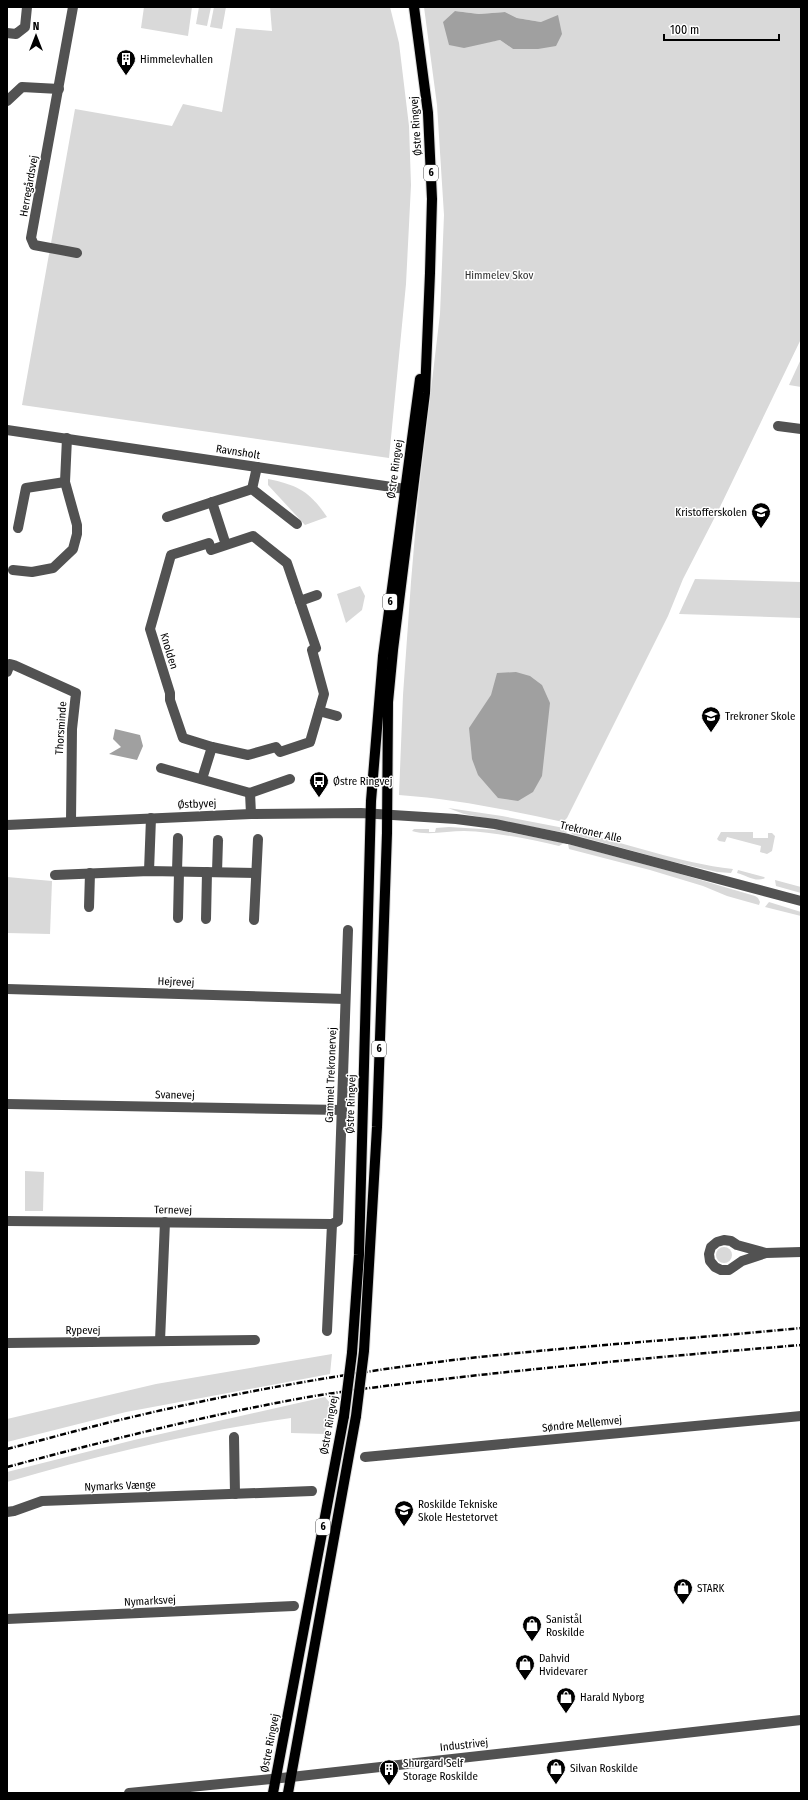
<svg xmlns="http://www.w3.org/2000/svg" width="808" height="1800" font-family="'Fira Sans Condensed',sans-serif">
<rect width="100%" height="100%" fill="#fff"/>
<g fill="#d9d9d9" fill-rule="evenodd">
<polygon points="144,7 192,7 188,36 141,28"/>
<polygon points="199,7 211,7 207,26 196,24"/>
<polygon points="214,7 226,7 222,29 210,27"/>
<polygon points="270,7 390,7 399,43 409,126 411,185 406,284 389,458 22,405 75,109 172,126 183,104 222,112 236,28 272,31"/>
<path d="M 424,7 L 801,7 L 801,339 L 719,509 L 683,579 L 668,616 L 567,818 L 563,822 C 508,810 455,799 399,795 L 403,695 L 411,582 L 418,499 L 440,314 L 444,215 L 437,105 ZM 455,11 L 479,14 L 505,12 L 517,18 L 541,22 L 513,49 L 500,40 L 483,43 Z"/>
<polygon points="801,359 801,387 789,385"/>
<path d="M 268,479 C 298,485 310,492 327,517 L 305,525 L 268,485 Z"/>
<polygon points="695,579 801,582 801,618 679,614"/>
<polygon points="360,586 365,596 362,610 346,623 337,594"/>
<polygon points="448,808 502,816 564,828 567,832 566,833 464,814"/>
<path d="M 449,827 L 498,830 L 564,843 L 559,846 C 528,839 496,832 464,831 C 448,831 427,836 412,831 L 414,829 L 429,829 L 429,832 L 435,832 L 436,828 Z"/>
<path d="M 574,831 C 627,843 679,863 733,869 L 731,873 L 717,872 L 670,861 L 571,834 Z"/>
<polygon points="721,832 753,832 753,838 768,838 768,833 772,833 775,836 772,851 767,854 760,852 761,846 727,837 725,842 719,841 717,839"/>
<polygon points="568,844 677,873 755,896 758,898 760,902 759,905 727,896 703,886 650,870 569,849"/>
<path d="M 738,870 L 764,877 L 765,878 C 756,883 746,875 737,873 Z"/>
<polygon points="7,877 52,881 50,934 7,933"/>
<polygon points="775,880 801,887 801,893 776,886"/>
<polygon points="769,902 801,912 801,916 765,907"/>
<polygon points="25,1171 44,1172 43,1211 25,1211"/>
<circle cx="724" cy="1255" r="8"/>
<polygon points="332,1354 330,1374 126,1412 7,1442 7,1419 156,1384"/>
<path d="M 325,1397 L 330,1403 L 325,1434 L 291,1433 L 291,1418 C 194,1432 100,1455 7,1482 L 7,1472 L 134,1440 Z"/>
</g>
<g fill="#a0a0a0">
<polygon points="455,11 479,14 505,12 517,18 541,22 558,15 562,34 556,46 538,49 513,49 500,40 464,48 449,45 443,22"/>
<polygon points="516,672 530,676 542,685 550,703 542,776 533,792 518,801 498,798 478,775 472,759 469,728 491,695 497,673"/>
<polygon points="115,729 140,735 143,746 137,760 109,754 121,747 113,739"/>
</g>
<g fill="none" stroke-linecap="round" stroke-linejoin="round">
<g stroke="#dbdbdb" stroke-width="12">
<g id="major">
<polyline points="364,1351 377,1127 387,833 388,702 393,650 425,393 430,273 432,199 428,113 414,7"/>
<polyline points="352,1353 359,1255 371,801 383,656 420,379"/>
<polyline points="273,1793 344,1416"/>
<polyline points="288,1793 356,1416"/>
</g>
</g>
<g stroke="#525252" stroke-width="10">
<polyline points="73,7 31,238 34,245 77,253"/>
<polyline points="7,33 16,34 25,27 27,7"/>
<polyline points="7,101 22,87 59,89"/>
<polyline points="778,426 801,429"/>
<polyline points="7,430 412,490"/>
<polyline points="252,489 257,467"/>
<polyline points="212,502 226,545 211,550 209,543 171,555 150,629 170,693 170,700 183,738 212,747 248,755 276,747 280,752 310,742 324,694 312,650 316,648 287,563 253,536 226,545"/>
<polyline points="167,517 252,489 297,524"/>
<polyline points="18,528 26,488 65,482"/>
<polyline points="13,570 32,572 53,568 73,549 77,534 77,525 65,482 67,438"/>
<polyline points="300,601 317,595"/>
<polyline points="7,672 10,664 14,665 76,693 72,729 71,822"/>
<polyline points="319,711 337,716"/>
<polyline points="161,768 250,793 290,779"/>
<polyline points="202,779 212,747"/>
<polyline points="250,793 251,814"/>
<polyline points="7,825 251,814 361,813 456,819 495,824 568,839 801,901"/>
<polyline points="149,871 151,818"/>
<polyline points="177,871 178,838"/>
<polyline points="217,872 218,840"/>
<polyline points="55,875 149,871 256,873"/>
<polyline points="89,907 90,873"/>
<polyline points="178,918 179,872"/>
<polyline points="206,919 207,872"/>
<polyline points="254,920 258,839"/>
<polyline points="7,989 345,999"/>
<polyline points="7,1104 342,1110"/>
<polyline points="7,1221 332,1224 338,1221 348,930"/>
<polyline points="766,1253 737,1245 731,1241 724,1240 717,1242 711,1247 709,1254 710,1261 715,1267 721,1270 729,1270 742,1261 766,1253 801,1252"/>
<polyline points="327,1331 332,1224"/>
<polyline points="160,1341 165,1222"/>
<polyline points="7,1343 255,1340"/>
<polyline points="234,1437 235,1494"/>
<polyline points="365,1457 801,1416"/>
<polyline points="7,1512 14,1511 42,1501 312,1491"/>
<polyline points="7,1619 294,1606"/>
<polyline points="129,1793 291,1777 801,1720"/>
</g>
<use href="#major" stroke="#000" stroke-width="10"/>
<g stroke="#000" stroke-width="2.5" stroke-dasharray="6 2 1 2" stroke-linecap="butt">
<path d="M 7,1449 C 47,1439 88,1427 128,1418 C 220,1396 313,1379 407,1366 C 537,1348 670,1341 801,1328"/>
<path d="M 7,1467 C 109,1440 211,1414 314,1396 C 378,1386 443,1379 507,1372 C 605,1362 703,1353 801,1345"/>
</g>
<g stroke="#dbdbdb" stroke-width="12" stroke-linecap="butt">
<g id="major-bridge">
<polyline points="344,1416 352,1353"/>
<polyline points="356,1416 364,1351"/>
</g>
</g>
<use href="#major-bridge" stroke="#000" stroke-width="10"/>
</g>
<defs>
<g id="building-pin" transform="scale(1)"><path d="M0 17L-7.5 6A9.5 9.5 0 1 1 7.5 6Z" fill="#000" stroke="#fff"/><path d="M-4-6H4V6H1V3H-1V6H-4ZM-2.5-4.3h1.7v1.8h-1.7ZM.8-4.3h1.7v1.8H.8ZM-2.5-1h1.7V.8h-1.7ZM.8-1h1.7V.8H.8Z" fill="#fff"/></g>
<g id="school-pin" transform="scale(1)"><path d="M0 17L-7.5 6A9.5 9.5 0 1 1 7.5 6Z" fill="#000" stroke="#fff"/><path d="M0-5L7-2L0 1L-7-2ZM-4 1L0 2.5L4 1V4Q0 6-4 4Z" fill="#fff"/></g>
<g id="bus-pin" transform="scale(1)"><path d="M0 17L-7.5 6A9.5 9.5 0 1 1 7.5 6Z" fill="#000" stroke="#fff"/><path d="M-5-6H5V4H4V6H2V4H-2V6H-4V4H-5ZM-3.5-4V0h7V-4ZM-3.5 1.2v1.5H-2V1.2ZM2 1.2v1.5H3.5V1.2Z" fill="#fff"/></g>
<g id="shop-pin" transform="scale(1)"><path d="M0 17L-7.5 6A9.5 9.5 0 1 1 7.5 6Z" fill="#000" stroke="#fff"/><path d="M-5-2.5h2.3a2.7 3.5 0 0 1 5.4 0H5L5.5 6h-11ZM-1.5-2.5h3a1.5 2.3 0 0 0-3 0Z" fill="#fff"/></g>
</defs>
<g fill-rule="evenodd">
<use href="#building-pin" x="126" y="59"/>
<use href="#school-pin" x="761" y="512"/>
<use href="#school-pin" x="711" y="716"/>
<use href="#bus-pin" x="319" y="781"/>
<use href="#school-pin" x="404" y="1510"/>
<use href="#shop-pin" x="683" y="1588"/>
<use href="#shop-pin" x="532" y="1625"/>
<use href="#shop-pin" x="525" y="1664"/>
<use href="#shop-pin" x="566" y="1697"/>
<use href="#shop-pin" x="556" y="1768"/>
<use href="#building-pin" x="389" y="1769"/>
</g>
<g text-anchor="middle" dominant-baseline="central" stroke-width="3" stroke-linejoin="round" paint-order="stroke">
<g fill="#fff" stroke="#4c4c4c" stroke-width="1">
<rect x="424" y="165" width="14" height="16" rx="3"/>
<rect x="383" y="594" width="14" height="16" rx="3"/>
<rect x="372" y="1041" width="14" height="16" rx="3"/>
<rect x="316" y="1519" width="14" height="16" rx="3"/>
</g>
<g font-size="10" font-weight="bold" fill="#000">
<text x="431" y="173">6</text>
<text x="390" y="602">6</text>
<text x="379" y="1049">6</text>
<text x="323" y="1527">6</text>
</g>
<g font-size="11" fill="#000" stroke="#fff" text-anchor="start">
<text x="140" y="59">Himmelevhallen</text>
<text x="747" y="512" text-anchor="end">Kristofferskolen</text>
<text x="725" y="716">Trekroner Skole</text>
<text x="333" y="781">Østre Ringvej</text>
<text x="418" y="1504">Roskilde Tekniske<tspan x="418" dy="13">Skole Hestetorvet</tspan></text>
<text x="697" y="1588">STARK</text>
<text x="546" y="1619">Sanistål<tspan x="546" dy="13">Roskilde</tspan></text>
<text x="539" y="1658">Dahvid<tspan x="539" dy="13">Hvidevarer</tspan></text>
<text x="580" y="1697">Harald Nyborg</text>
<text x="403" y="1763">Shurgard Self<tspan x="403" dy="13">Storage Roskilde</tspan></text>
<text x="570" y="1768">Silvan Roskilde</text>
</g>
<g font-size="11" fill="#000" stroke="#fff">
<text transform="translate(416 126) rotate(-94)">Østre Ringvej</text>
<text transform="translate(29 186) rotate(-80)">Herregårdsvej</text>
<text transform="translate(238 452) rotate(9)">Ravnsholt</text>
<text transform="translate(395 469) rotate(-82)">Østre Ringvej</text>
<text transform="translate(169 651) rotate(73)">Knolden</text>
<text transform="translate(61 728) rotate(-86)">Thorsminde</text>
<text transform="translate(197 804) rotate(-2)">Østbyvej</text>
<text transform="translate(591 832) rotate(13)">Trekroner Alle</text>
<text transform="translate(176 982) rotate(2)">Hejrevej</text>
<text transform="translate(331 1075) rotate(-88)">Gammel Trekronervej</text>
<text transform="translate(175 1095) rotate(1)">Svanevej</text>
<text transform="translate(351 1104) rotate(-88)">Østre Ringvej</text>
<text transform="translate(173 1210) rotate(1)">Ternevej</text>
<text x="83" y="1330">Rypevej</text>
<text transform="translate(582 1424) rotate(-6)">Søndre Mellemvej</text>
<text transform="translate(329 1425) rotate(-80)">Østre Ringvej</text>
<text transform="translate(120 1486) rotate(-2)">Nymarks Vænge</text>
<text transform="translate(150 1601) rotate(-3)">Nymarksvej</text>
<text transform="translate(270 1743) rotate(-79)">Østre Ringvej</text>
<text transform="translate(464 1745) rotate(-6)">Industrivej</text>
</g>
<g font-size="11" fill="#303030" stroke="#fff">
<text x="499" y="275">Himmelev Skov</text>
</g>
</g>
<rect width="808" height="1800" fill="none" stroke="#000000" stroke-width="16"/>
<g transform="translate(36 36)" stroke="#ffffff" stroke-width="3" paint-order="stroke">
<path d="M0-3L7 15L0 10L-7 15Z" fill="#000000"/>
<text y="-6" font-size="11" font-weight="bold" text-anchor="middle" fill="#000000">N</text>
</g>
<path d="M664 34v6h115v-6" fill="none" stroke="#000000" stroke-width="2"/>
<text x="670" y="34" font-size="12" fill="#000000" stroke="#ffffff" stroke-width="3" paint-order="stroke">100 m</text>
</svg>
